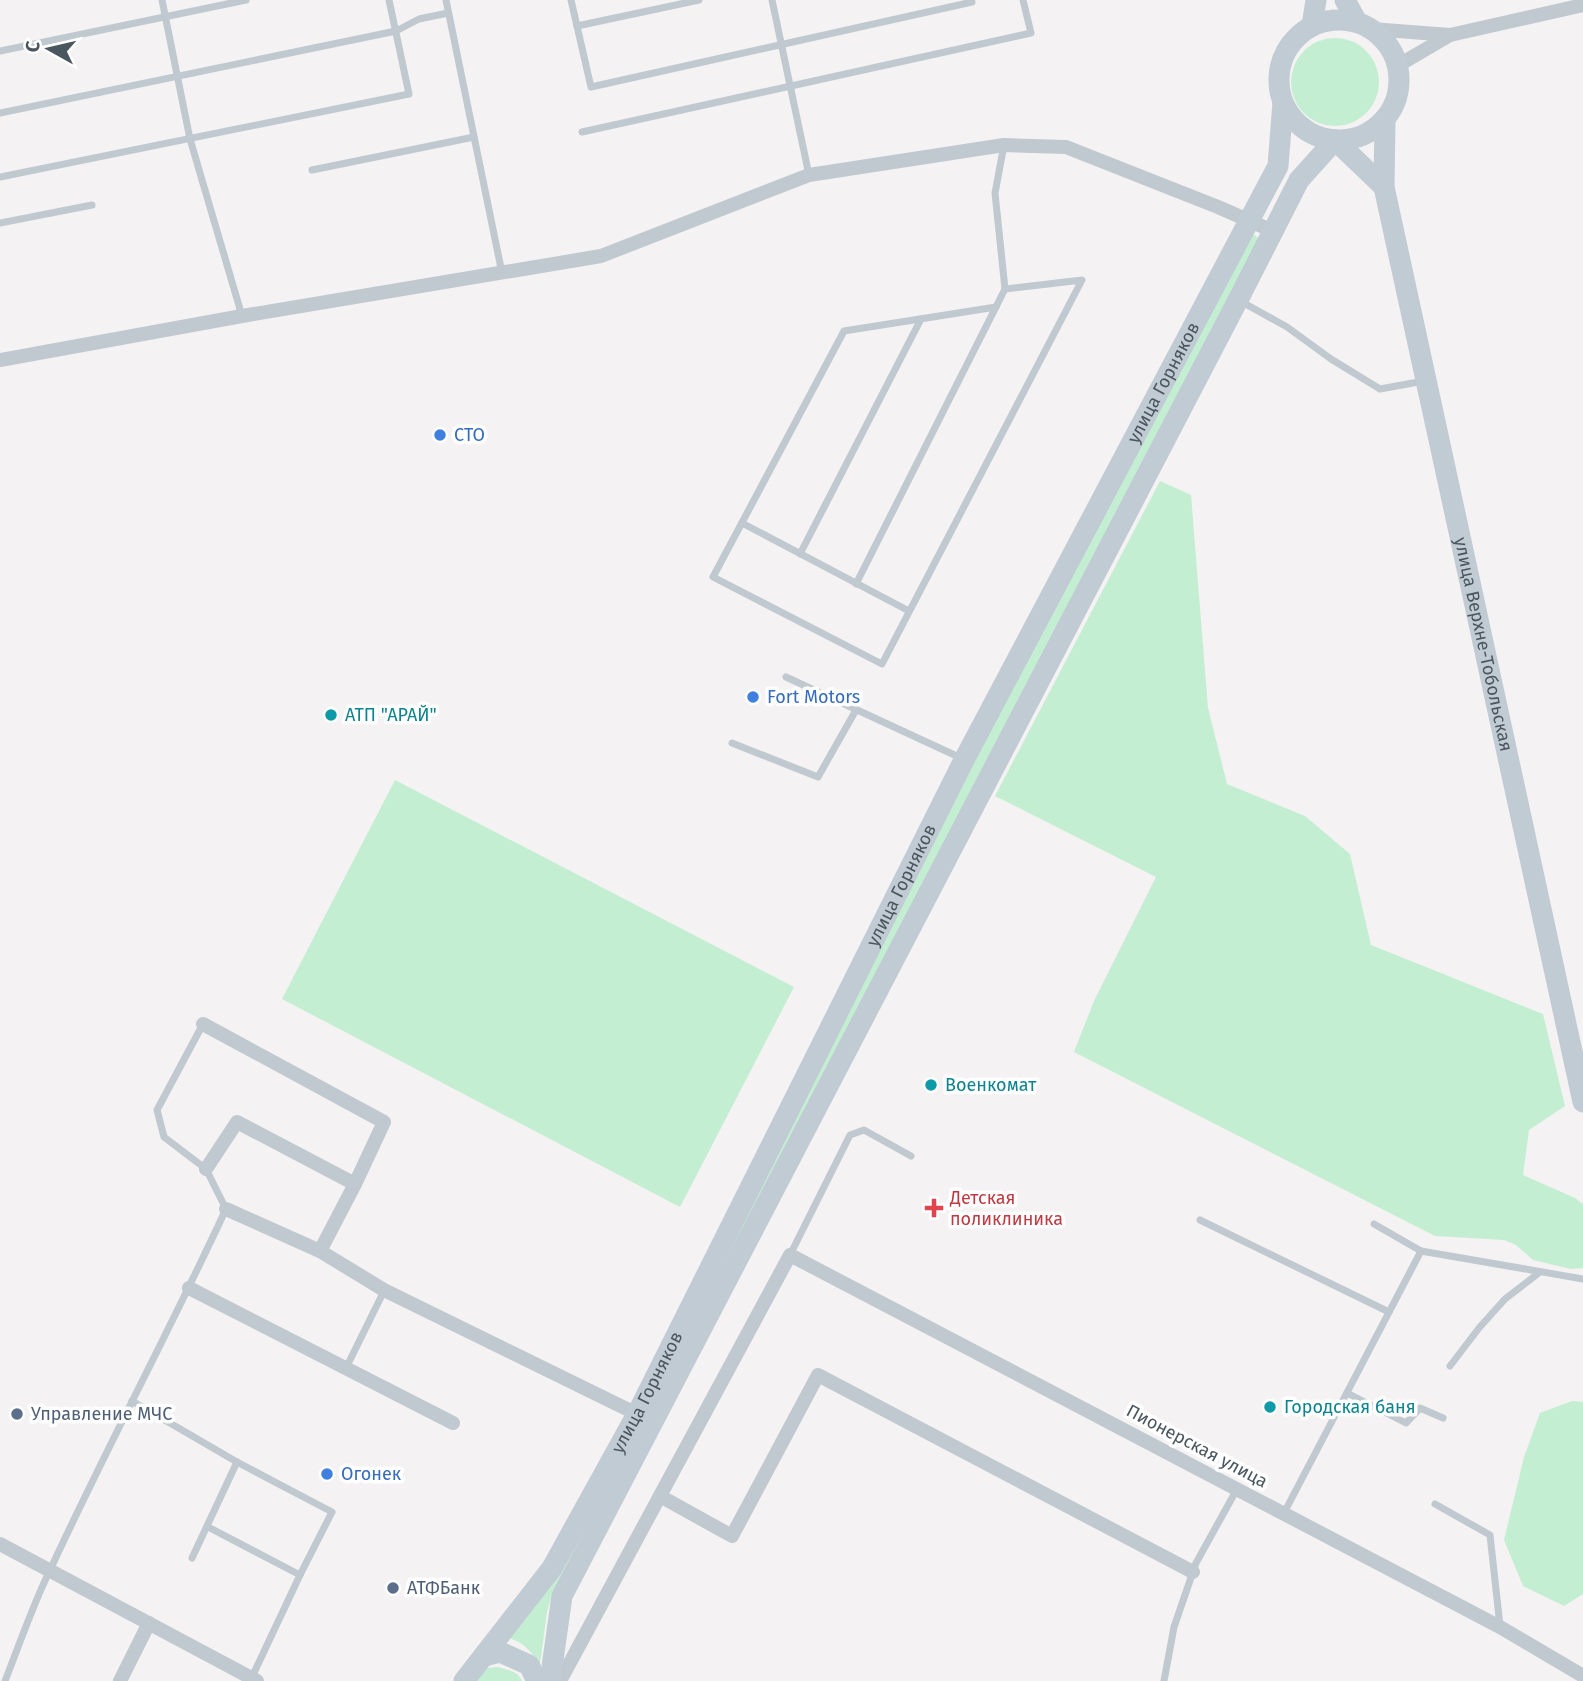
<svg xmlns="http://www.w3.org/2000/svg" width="1583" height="1681" font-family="'Fira Sans',sans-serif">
<rect width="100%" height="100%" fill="#f4f2f2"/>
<g fill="#c4eed2">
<circle cx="1335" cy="82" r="44"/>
<path d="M 1255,235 L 1257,237 L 1258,243 L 553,1591 L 547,1612 L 540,1664 C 531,1652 524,1642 508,1638 L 1250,236 Z"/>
<polygon points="1160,481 1191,495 1208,708 1227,784 1305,816 1350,854 1371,945 1543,1014 1565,1106 1529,1130 1523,1175 1575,1198 1583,1204 1583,1268 1571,1269 1533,1260 1516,1245 1504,1240 1435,1236 1074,1052 1094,1001 1156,877 995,796"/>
<polygon points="395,780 794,987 680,1207 282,999"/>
<polygon points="1572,1401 1583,1402 1583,1594 1564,1606 1523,1586 1504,1540 1524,1457 1540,1413"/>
<path d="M 498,1667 C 508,1670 518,1671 522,1681 L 471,1681 L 486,1668 Z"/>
</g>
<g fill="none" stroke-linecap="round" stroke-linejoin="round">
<g stroke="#c0c9cf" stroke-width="7">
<polyline points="162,0 190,139 242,316"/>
<polyline points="446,0 502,273"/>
<polyline points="571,0 591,87 972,2 971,0"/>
<polyline points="772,0 809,175"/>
<polyline points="577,26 699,0"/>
<polyline points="0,51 246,0"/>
<polyline points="0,113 396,31 419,19 448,13"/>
<polyline points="582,132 1031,33 1023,0"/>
<polyline points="312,170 474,137"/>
<polyline points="0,177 409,94 389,0"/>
<polyline points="0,223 92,205"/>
<polyline points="1242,302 1287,327 1331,359 1380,389 1424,381"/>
<polyline points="996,307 844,331 713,577 882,664 1082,280 1005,289"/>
<polyline points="742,523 909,611"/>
<polyline points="800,554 921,319"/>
<polyline points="856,584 1005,289 995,193 1004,145"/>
<polyline points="786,677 961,758"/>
<polyline points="732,743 818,777 856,710"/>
<polyline points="1200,1220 1389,1312"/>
<polyline points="1374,1224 1421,1251"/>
<polyline points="790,1255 850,1135 864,1130 911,1156"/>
<polyline points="1450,1366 1479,1328 1505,1299 1540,1272"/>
<polyline points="346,1368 384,1291"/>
<polyline points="1347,1393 1406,1423 1420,1408 1443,1418"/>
<polyline points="132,1401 237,1462 332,1512 300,1575 252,1677"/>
<polyline points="1435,1504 1490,1535 1500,1626"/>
<polyline points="1284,1513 1421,1251 1583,1279"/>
<polyline points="208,1527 300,1575"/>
<polyline points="192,1558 237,1462"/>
<path d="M 5,1681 C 20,1643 33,1604 51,1568 C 107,1447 170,1330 226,1209 L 206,1169 L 164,1137 L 157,1110 L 203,1024"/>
<polyline points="1164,1681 1174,1627 1196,1563 1237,1489"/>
</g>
<g stroke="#c0c9cf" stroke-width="14">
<polyline points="1371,29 1450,35 1583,5"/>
<polyline points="1397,66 1450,35"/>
<polyline points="0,360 242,316 601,256 809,175 1004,145 1066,147 1218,207 1273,231"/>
<polyline points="203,1024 384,1122 355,1184"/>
<polyline points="206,1169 237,1122 355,1184 320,1251"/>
<polyline points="226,1209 320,1251 384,1290 637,1414"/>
<polyline points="189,1288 453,1423"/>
<polyline points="660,1496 732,1536 818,1375 1193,1572"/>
<polyline points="0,1544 257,1681"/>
<polyline points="120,1681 149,1623"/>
<polyline points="560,1681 790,1255 1500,1627 1583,1676"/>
</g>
<g stroke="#c1cbd4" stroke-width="21">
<polyline points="1345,0 1357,22"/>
<circle cx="1339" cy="80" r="60"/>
<polyline points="1312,26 1316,0"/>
<path id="s1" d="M 1385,119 L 1384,187 L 1583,1102"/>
<polyline points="484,1656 500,1652 529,1665 537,1681"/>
<path id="s2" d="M 464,1681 L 552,1568 L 637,1414 L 964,760 L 1278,166 L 1283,102"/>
<polyline points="550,1681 562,1596 1238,300 1299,180 1335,140 1384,187"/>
</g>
</g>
<g fill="#3f7fe0" stroke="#fff" stroke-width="2.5">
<circle cx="440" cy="435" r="7"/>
<circle cx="753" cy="697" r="7"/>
<circle cx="327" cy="1474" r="7"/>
</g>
<g fill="#0f9aa8" stroke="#fff" stroke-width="2.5">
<circle cx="331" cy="715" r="7"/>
<circle cx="931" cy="1085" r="7"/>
<circle cx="1270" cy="1407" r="7"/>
</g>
<path fill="#e0444e" stroke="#fff" stroke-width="2.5" d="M930.5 1197.5h7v7h7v7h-7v7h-7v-7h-7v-7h7z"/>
<g fill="#5c6f8a" stroke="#fff" stroke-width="2.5">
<circle cx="17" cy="1414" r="7"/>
<circle cx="393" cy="1588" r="7"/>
</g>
<g text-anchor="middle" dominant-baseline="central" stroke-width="7" stroke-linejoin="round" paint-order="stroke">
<g font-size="18" fill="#4a565e" stroke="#fff">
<text stroke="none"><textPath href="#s2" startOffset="1477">улица Горняков</textPath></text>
<text stroke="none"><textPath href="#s1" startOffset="536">улица Верхне-Тобольская</textPath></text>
<text stroke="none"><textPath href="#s2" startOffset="910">улица Горняков</textPath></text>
<text stroke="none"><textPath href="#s2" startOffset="343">улица Горняков</textPath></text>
<text transform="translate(1197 1446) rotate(28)">Пионерская улица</text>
</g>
<g font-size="18" fill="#366cbe" stroke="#fff" text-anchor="start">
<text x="454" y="435">СТО</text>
<text x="767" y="697">Fort Motors</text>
<text x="341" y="1474">Огонек</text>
</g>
<g font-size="18" fill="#0d838f" stroke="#fff" text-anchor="start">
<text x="345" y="715">АТП "АРАЙ"</text>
<text x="945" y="1085">Военкомат</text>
<text x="1284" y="1407">Городская баня</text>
</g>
<g font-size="18" fill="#be3a42" stroke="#fff" text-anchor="start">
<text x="950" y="1198">Детская<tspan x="950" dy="21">поликлиника</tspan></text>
</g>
<g font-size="18" fill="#4e5e75" stroke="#fff" text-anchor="start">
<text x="31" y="1414">Управление МЧС</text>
<text x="407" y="1588">АТФБанк</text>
</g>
</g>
<g transform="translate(49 49) rotate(278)" stroke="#ffffff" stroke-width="5" paint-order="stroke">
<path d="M0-5L12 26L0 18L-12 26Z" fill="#4a565e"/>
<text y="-10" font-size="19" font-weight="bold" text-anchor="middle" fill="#4a565e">С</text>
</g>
</svg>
